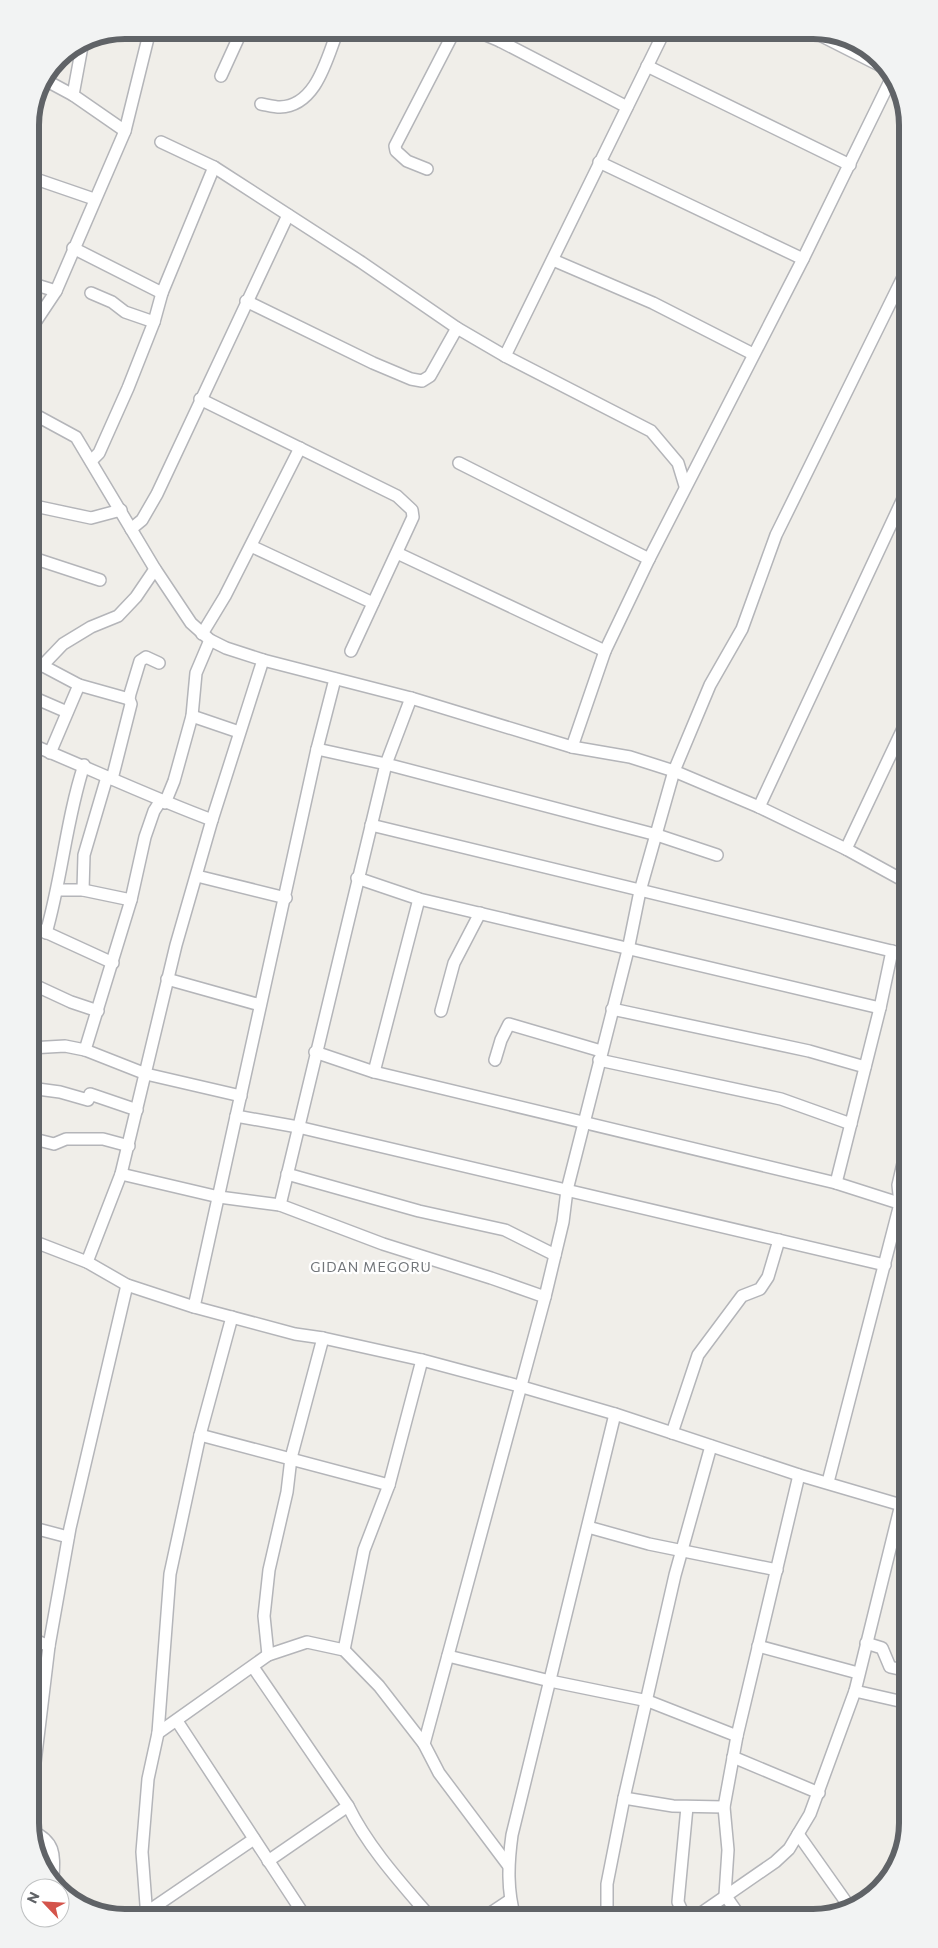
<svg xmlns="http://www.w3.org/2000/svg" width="938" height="1948" font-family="Commissioner,sans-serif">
<rect width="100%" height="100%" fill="#f0eee9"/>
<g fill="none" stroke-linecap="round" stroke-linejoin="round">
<g stroke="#b4b5b9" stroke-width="14">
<g id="minor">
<polyline points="474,30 500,41 627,107"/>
<polyline points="810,30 885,68"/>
<polyline points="500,41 506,30"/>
<polyline points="647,66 850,165"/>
<polyline points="221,76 242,30"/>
<polyline points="47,81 73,95 125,131"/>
<polyline points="73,95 83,41"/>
<path d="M 261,104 C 267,105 274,107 280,107 C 317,106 327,57 338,30"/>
<polyline points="161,142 214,167 361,262 457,328 505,356 651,431 678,463 685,486"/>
<polyline points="599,162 803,259"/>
<polyline points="427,169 407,161 396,151 395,146 455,30"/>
<polyline points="30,177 94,199"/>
<polyline points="73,248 162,293"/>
<polyline points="553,260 653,303 753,354"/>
<polyline points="30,283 56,291"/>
<polyline points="91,293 112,302 125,312 154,322"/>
<polyline points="246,301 373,363 411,379 422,381 430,376 457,328"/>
<polyline points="30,330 56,291 125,131 150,30"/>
<polyline points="505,356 665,30"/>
<polyline points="200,399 397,496 412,510 413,517 351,651"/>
<polyline points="30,412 76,437 155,569 191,623 210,640 226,648 263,660 411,698 572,747 630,757 674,771 759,807 846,849 908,883"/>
<polyline points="91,461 99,453 128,388 154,322 162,293 214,167"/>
<polyline points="459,463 649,559"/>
<polyline points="30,505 91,518 121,510"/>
<polyline points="131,529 142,520 157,494 288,215"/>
<polyline points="251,546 373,603"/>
<polyline points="397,553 605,651"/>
<polyline points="30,557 100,580"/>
<polyline points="202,634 225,596 300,448"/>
<polyline points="30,659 79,685 129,699"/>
<polyline points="42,666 63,644 91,627 118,616 136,597 155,569"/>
<polyline points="30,696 67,712"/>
<polyline points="411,698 386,764 280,1205 383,1244 491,1278 545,1297"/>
<polyline points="192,716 239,732"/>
<path d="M 30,744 C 91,769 150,797 212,820"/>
<polyline points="572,747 605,651 649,559 803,259 892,77"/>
<polyline points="317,749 386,764 657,835 717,855"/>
<polyline points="50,753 79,685"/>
<polyline points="30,777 37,747"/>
<polyline points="112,779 131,704 129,699 130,694 140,661 146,657 159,663"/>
<polyline points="165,803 174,781 192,716 196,673 210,640"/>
<polyline points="759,807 908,488"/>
<polyline points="371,825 908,955"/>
<polyline points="846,849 908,718"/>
<polyline points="197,876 286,898"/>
<polyline points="357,878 419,899 880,1008"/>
<polyline points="58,890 83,890 131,900"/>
<polyline points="83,890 84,855 107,777"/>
<polyline points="30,925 113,963"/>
<path d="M 46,933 C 62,878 66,820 84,765"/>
<polyline points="167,979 260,1005"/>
<polyline points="30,983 71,1002 98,1011"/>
<polyline points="612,1009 809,1051 865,1067"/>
<polyline points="441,1011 454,963 480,913"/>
<polyline points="30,1048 65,1046 85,1050 146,1074 241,1096"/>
<polyline points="85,1050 131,900 145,837 154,811 161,800"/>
<polyline points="315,1052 374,1072 836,1183 908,1206"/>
<polyline points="495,1060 501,1040 509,1024 601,1051"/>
<polyline points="599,1060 781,1099 851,1124"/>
<polyline points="374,1072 419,899"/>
<polyline points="30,1088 60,1092 88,1100 90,1094 137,1110"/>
<polyline points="236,1116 298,1127 885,1265"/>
<polyline points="30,1138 54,1144 66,1139 103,1139 129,1146"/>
<polyline points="121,1174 219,1197 280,1205"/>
<polyline points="287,1174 419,1211 505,1230 555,1255"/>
<polyline points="836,1183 880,1008 892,951"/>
<polyline points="30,1240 87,1262 127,1285 194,1307 295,1334 323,1338 422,1360 519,1386 615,1414 799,1475 908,1507"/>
<polyline points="87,1262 121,1174 176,945 212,820 263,660"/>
<polyline points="194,1307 317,749 335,679"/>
<polyline points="672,1433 698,1355 742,1296 760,1289 768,1277 779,1240"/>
<polyline points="200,1435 389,1485"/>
<polyline points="828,1482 900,1204 898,1185 907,1146 904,1124 908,1104"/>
<polyline points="30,1527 68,1537"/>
<polyline points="588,1527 649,1544 777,1570"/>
<polyline points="866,1643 882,1648 890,1667 908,1671"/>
<polyline points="49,1646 70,1528 127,1285"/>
<polyline points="758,1646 858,1673"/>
<polyline points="344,1650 364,1550 389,1485 422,1360"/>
<polyline points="268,1655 264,1616 269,1570 287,1492 291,1458 323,1338"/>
<polyline points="448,1656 550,1681 648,1701 737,1736"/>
<path d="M 253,1667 L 348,1806 C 368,1847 401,1883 431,1918"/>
<polyline points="855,1691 908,1703"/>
<polyline points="177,1721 306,1918"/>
<polyline points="158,1733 170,1574 200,1435 232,1317"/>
<polyline points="733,1757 819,1793"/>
<polyline points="624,1798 673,1806 724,1807"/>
<polyline points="30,1804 49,1646 30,1638"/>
<path d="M 32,1831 C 56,1842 54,1855 53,1879"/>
<polyline points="798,1834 851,1909"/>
<polyline points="268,1861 348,1806"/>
<polyline points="508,1865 439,1773 424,1744 545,1297 563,1222 567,1190 628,950 640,891 674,771 710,685 742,629 776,535 908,267"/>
<polyline points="147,1912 254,1839"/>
<polyline points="147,1918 142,1852 148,1779 158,1733 268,1655 307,1642 344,1650 379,1686 424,1744"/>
<polyline points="483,1918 510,1900"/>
<path d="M 515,1918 C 507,1890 508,1864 512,1835 L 615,1414"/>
<polyline points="607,1918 607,1884 624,1798 675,1575 711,1446"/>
<polyline points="685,1918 678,1902 687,1807"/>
<polyline points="694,1918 775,1862 789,1849 810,1814 855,1691 908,1476"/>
<polyline points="741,1918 725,1895 728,1850 724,1807 737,1736 799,1475"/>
</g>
</g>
<use href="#minor" stroke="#fff" stroke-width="11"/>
</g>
<g text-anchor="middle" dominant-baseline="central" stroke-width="4.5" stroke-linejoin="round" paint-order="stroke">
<g font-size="14" letter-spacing="1" fill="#717579" stroke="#fff">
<text x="371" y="1266">GIDAN MEGORU</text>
</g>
</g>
<path d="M0 0H938V1948H0ZM125 39H813A86 86 0 0 1 899 125V1823A86 86 0 0 1 813 1909H125A86 86 0 0 1 39 1823V125A86 86 0 0 1 125 39Z" fill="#f2f3f3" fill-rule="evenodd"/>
<path fill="none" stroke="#606367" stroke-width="6" d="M125 39H813A86 86 0 0 1 899 125V1823A86 86 0 0 1 813 1909H125A86 86 0 0 1 39 1823V125A86 86 0 0 1 125 39Z"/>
<g transform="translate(45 1903) rotate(295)"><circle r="24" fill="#ffffff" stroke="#bfc1c2"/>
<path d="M0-4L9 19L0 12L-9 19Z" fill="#d4544b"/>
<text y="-8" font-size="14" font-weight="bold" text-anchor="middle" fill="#606367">N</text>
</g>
</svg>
